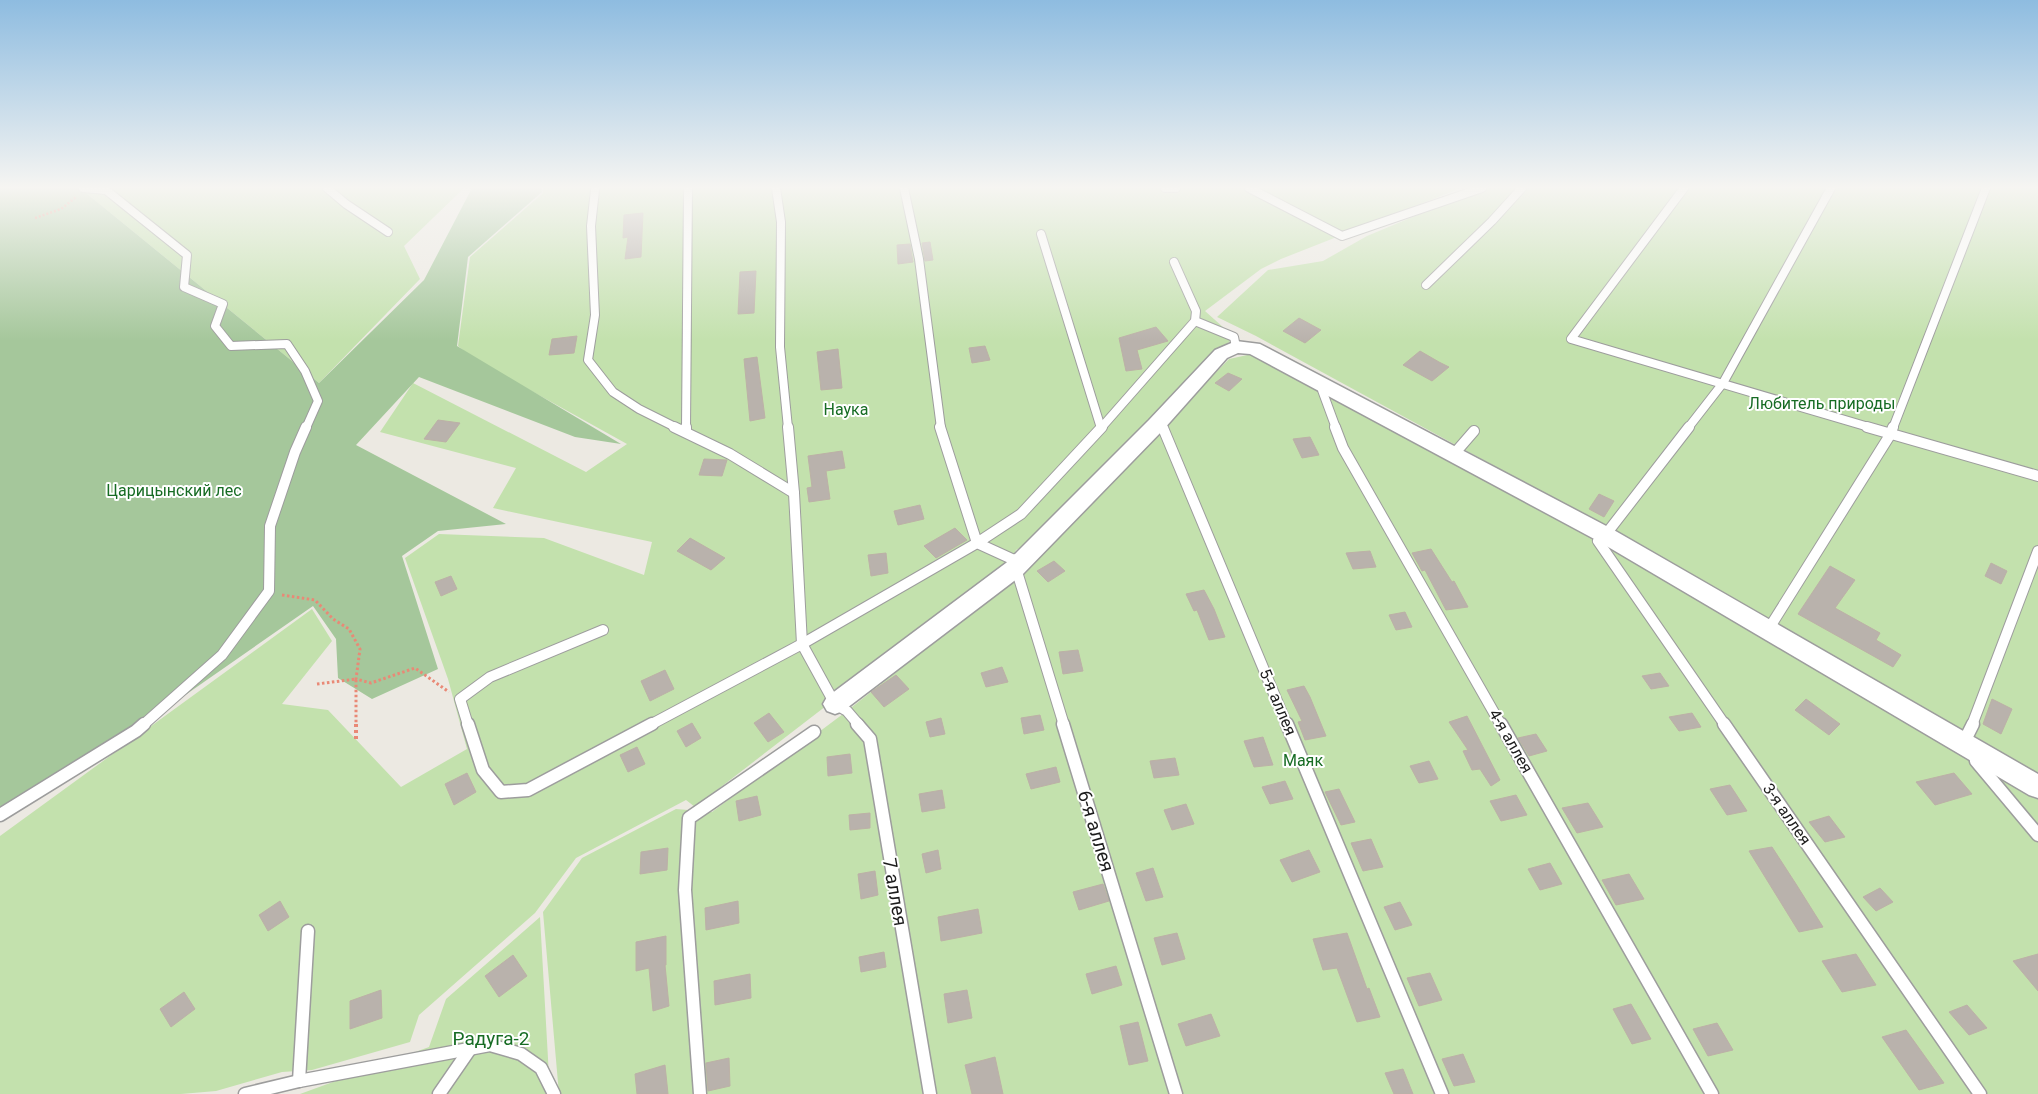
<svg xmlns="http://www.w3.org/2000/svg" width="2038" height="1094" font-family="Roboto,sans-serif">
<rect width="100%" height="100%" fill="#ece9e2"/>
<g fill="#c3e1ad">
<polygon points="80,188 464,188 404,246 420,279 319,383"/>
<polygon points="543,188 1461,188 1281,259 1261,269 1205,311 1234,337 1033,541 1016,550 1012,559 853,686 828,691 826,706 695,807 686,800 576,858 535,913 419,1015 410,1042 312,1070 282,1072 216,1091 181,1094 0,1094 0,836 312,609 332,641 282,704 328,710 401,787 467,749 448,679 405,558 439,534 544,538 644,575 652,542 493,508 516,468 380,432 413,383 586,472 627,444 474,359 458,346 470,257 543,193"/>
<polygon points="1482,188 2038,188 2038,775 1610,529 1256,336 1217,317 1268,270 1323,261 1367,236"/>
<polygon points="1252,354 1598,541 2038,797 2038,1094 559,1094 543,912 582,858 676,809 712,812 847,711 1018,575 1229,359"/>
<polygon points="540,917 550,1094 300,1094 429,1047 446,999"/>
</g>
<polygon fill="#a5c79b" points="0,188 80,188 319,383 424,280 472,188 542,188 542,192 468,257 457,346 621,444 575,437 419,377 356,445 506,524 438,531 402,556 438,669 372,699 338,678 336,639 313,606 135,730 0,820"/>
<g fill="#b9b2ac" stroke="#bcb1a6">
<polygon points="643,213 641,257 625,259 628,237 623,238 624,215"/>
<polygon points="930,242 933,260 925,261 922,243"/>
<polygon points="910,244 913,262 898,264 897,245"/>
<polygon points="756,271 754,313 738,314 740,272"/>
<polygon points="1299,318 1321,330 1305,343 1283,331"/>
<polygon points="1156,327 1168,341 1137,350 1142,369 1126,371 1119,338"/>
<polygon points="577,336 574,353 549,355 552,339"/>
<polygon points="985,346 990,360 972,363 969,348"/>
<polygon points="838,349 842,388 821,390 817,352"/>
<polygon points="1420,351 1439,362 1449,367 1432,381 1403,365"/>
<polygon points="757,357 765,418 750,421 744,359"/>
<polygon points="1228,373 1242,379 1229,391 1215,383"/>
<polygon points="438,420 460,423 446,442 424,439"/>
<polygon points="1310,437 1319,455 1302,458 1293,439"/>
<polygon points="842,451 845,468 826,471 830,499 809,502 807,488 812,487 808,456"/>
<polygon points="704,459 727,460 722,476 699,475"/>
<polygon points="1599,494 1614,501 1604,517 1589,509"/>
<polygon points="920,505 924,519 898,525 894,511"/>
<polygon points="955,528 967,540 936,558 924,546"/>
<polygon points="690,538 725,558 711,570 677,551"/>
<polygon points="1431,549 1452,582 1454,581 1468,607 1446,610 1425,570 1422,571 1412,553"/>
<polygon points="1370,551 1376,567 1353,569 1346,553"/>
<polygon points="886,553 888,573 871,576 868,555"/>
<polygon points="1054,561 1065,571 1048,582 1037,571"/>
<polygon points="1991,563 2007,571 2001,584 1985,576"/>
<polygon points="1830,566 1855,580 1835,608 1880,633 1876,640 1901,655 1893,667 1798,614"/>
<polygon points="451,576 457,589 441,596 435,582"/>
<polygon points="1204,590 1214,609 1225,637 1209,640 1197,610 1194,611 1186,594"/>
<polygon points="1405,612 1412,627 1396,630 1389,615"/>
<polygon points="1078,650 1083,671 1063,674 1059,652"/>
<polygon points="1002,667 1008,682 986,687 981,673"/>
<polygon points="665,670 674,689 650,701 641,681"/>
<polygon points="1660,673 1669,686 1651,689 1642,676"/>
<polygon points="896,675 909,689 884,707 871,692"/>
<polygon points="1304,686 1310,697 1326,736 1305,740 1298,722 1302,721 1287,690"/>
<polygon points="1806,699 1840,724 1829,735 1795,710"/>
<polygon points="1992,699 2012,709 2001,734 1983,724"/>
<polygon points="769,713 784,732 768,742 754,723"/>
<polygon points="1692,713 1701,727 1679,731 1669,717"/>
<polygon points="1040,715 1044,730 1024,734 1021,718"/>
<polygon points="1467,716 1500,780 1491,786 1480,769 1472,770 1463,751 1468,750 1449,722"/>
<polygon points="941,718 945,734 930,737 926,722"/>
<polygon points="692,723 701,738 686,747 677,731"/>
<polygon points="1536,734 1547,751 1529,756 1518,738"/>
<polygon points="1263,737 1273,765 1254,767 1244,741"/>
<polygon points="637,747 645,764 628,772 620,755"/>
<polygon points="850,754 852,773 828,776 827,757"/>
<polygon points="1175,758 1179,775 1154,778 1150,761"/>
<polygon points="1429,761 1438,779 1419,783 1410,766"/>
<polygon points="1056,767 1060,782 1031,789 1026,774"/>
<polygon points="467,773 476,792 454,805 445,784"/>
<polygon points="1954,773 1972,794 1935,805 1916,782"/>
<polygon points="1285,781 1293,799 1270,804 1262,787"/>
<polygon points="1730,785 1747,811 1727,815 1710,789"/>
<polygon points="1339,789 1355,822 1341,825 1325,792"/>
<polygon points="942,790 945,808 922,812 919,794"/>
<polygon points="1516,795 1527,815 1501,821 1490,801"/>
<polygon points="757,796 761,815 739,821 736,801"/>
<polygon points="1588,803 1603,827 1577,833 1562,808"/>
<polygon points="1186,804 1194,824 1172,830 1164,810"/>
<polygon points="870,813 870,828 850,830 849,815"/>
<polygon points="1829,816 1845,837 1825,842 1809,822"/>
<polygon points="1371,839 1383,867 1363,871 1351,843"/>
<polygon points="1772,847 1796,884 1823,927 1799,932 1749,851"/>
<polygon points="668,848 667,870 640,874 641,852"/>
<polygon points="938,850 941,869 926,873 922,854"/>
<polygon points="1309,850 1320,872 1292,882 1280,860"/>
<polygon points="1550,863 1562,884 1540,890 1528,869"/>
<polygon points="1153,868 1163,897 1146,901 1136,873"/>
<polygon points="875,871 878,895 861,899 858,874"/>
<polygon points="1629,874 1644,899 1616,905 1602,880"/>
<polygon points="1103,884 1109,901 1079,910 1073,892"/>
<polygon points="1880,888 1893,902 1876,911 1863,897"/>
<polygon points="280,901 289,917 268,931 259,915"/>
<polygon points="738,901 739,923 706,930 705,908"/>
<polygon points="1400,902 1412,925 1395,930 1384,907"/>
<polygon points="978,909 982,933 941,941 938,917"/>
<polygon points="1177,933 1185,959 1162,965 1154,938"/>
<polygon points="1347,933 1367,989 1369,988 1380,1017 1357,1022 1337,968 1323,970 1313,939"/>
<polygon points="666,936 666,965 665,965 669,1006 653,1011 649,968 636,971 636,942"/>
<polygon points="884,952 886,967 861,972 859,957"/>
<polygon points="1856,954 1876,985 1842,992 1822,961"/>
<polygon points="2038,954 2038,991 2013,961"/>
<polygon points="513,955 527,976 499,997 485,976"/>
<polygon points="1116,966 1122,985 1092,994 1086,974"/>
<polygon points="1430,973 1442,1000 1419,1006 1407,978"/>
<polygon points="750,974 751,998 715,1005 714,981"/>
<polygon points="381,990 382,1018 350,1029 350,1001"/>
<polygon points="967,990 972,1018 948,1023 944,994"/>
<polygon points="184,992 195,1009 171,1027 160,1009"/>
<polygon points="1631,1004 1651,1039 1632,1044 1613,1009"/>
<polygon points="1967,1005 1987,1028 1969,1035 1949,1012"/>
<polygon points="1211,1014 1220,1036 1186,1046 1178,1024"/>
<polygon points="1138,1022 1148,1061 1129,1065 1120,1026"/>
<polygon points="1717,1023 1733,1050 1708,1056 1693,1029"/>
<polygon points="1906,1030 1944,1083 1919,1090 1882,1037"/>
<polygon points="1463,1054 1475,1082 1454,1086 1442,1059"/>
<polygon points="995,1057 1003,1094 972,1094 965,1065"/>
<polygon points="729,1058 730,1086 708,1091 706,1063"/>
<polygon points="665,1065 668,1094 637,1094 635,1074"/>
<polygon points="1403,1069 1413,1094 1394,1094 1385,1073"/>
</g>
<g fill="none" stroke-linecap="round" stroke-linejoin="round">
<g stroke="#9d9d9d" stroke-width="10">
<g id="service-far2">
<polyline points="83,188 106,190 187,255 184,287 223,304 215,326 231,346 287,344 305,371 318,401 306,428"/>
<polyline points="327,188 346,204 388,232"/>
<polyline points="776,188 781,222 780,347 788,428"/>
<polyline points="904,188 919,259 941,428"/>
<polyline points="1165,188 1176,188"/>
<polyline points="1249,188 1342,236 1482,188"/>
<polyline points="1684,188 1571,339 1872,428"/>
<polyline points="595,190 591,226 595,315 588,360 613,392 639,409 677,428"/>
<polyline points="1041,234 1101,428"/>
<polyline points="1426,285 1492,221 1522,188"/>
<polyline points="1195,321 1234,337 1236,347"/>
<polyline points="1327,386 1322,390 1336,428"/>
<polyline points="1156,425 1163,428"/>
<polyline points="686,428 688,188"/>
<polyline points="1101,428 1195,321 1196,311 1174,262"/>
<polyline points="1688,428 1723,383 1831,188"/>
<polyline points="1893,428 1986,188"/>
</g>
</g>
<g stroke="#9d9d9d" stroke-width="12">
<g id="service-far1">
<polyline points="674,427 730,454 794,493"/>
<polyline points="788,427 794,493 802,644 835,704 847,711 859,725"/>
<polyline points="940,427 977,543 1021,514 1102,427"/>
<polyline points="1160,427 1163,428 1287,725"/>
<polyline points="1335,427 1343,448 1501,725"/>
<polyline points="1689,427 1610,529 1598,541 1725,725"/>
<polyline points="1867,427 2038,476"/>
<polyline points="686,430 686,427"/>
<polyline points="1454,454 1474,431"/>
<polyline points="1014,569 1018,575 1064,725"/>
<polyline points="1768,630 1890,435 1893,427"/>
<polyline points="143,725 222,655 269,591 270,526 295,452 306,427"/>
<polyline points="468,725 460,699 490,677 603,630"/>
<polyline points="650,725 802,644 977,543 1012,559 1021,560"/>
<polyline points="1972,725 2038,551"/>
</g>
</g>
<g stroke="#9d9d9d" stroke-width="15">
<g id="service">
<polyline points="468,724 483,770 501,792 528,790 652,724"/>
<polyline points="857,724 870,739 930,1094"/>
<polyline points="1063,724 1176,1094"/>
<polyline points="1287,724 1442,1094"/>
<polyline points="1501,724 1712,1094"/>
<polyline points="1724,724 1980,1094"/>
<polyline points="1963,744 1973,724"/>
<polyline points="1975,754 1976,761 2038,835"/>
<polyline points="0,815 136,731 144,724"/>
<polyline points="299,1081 308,931"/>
<polyline points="245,1094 299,1081 490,1045 521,1054 541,1068 554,1094"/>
<polyline points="439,1094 470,1049"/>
<polyline points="700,1094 685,890 689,818 814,732"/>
</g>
</g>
<g stroke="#9d9d9d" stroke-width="3">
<polygon id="minor" points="1236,341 1260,344 1612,529 2038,774 2038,798 2029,795 1598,541 1250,354 1238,353 1227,358 1163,430 1022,575 843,711 835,714 827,711 823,704 827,697 1006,563 1149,420 1215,350"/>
</g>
<polyline stroke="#e98976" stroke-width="2.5" stroke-dasharray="2 2" stroke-linecap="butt" points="35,218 61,209 76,197"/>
<g stroke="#e98976" stroke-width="3" stroke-dasharray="2.5 2.5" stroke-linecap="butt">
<polyline points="282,595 315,600 333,619 349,629 360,649 356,679 371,683 415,668 449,692"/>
<polyline points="317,684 356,679 356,725"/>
</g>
<polyline stroke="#e98976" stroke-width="4" stroke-dasharray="3 3" stroke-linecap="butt" points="356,724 356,739"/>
<use href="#service-far2" stroke="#fff" stroke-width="8"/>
<use href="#service-far1" stroke="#fff" stroke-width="10"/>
<use href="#service" stroke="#fff" stroke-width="12"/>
<use href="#minor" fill="#fff" fill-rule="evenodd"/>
</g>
<linearGradient id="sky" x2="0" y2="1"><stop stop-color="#8ebce0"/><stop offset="0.55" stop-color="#f6f5f2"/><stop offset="1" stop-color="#f6f5f2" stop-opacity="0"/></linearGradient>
<rect width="2038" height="341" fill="url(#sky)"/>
<g text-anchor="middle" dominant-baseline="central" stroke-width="4" stroke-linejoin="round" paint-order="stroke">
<g font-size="16" fill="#176c24" stroke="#fff">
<text x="1822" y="403">Любитель природы</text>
<text x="846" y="409">Наука</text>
<text x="174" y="490">Царицынский лес</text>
<text x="1303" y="760">Маяк</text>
</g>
<g font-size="16" fill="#1c1c1c" stroke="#fff">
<text transform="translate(1278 702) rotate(67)">5-я аллея</text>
<text transform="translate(1511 741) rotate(60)">4-я аллея</text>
<text transform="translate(1787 814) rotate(55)">3-я аллея</text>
</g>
<g font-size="19" fill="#1c1c1c" stroke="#fff">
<text transform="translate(1096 831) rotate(73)">6-я аллея</text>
<text transform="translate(895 892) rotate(80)">7 аллея</text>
</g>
<g font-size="19" fill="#176c24" stroke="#fff">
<text x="491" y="1038">Радуга-2</text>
</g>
</g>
</svg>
